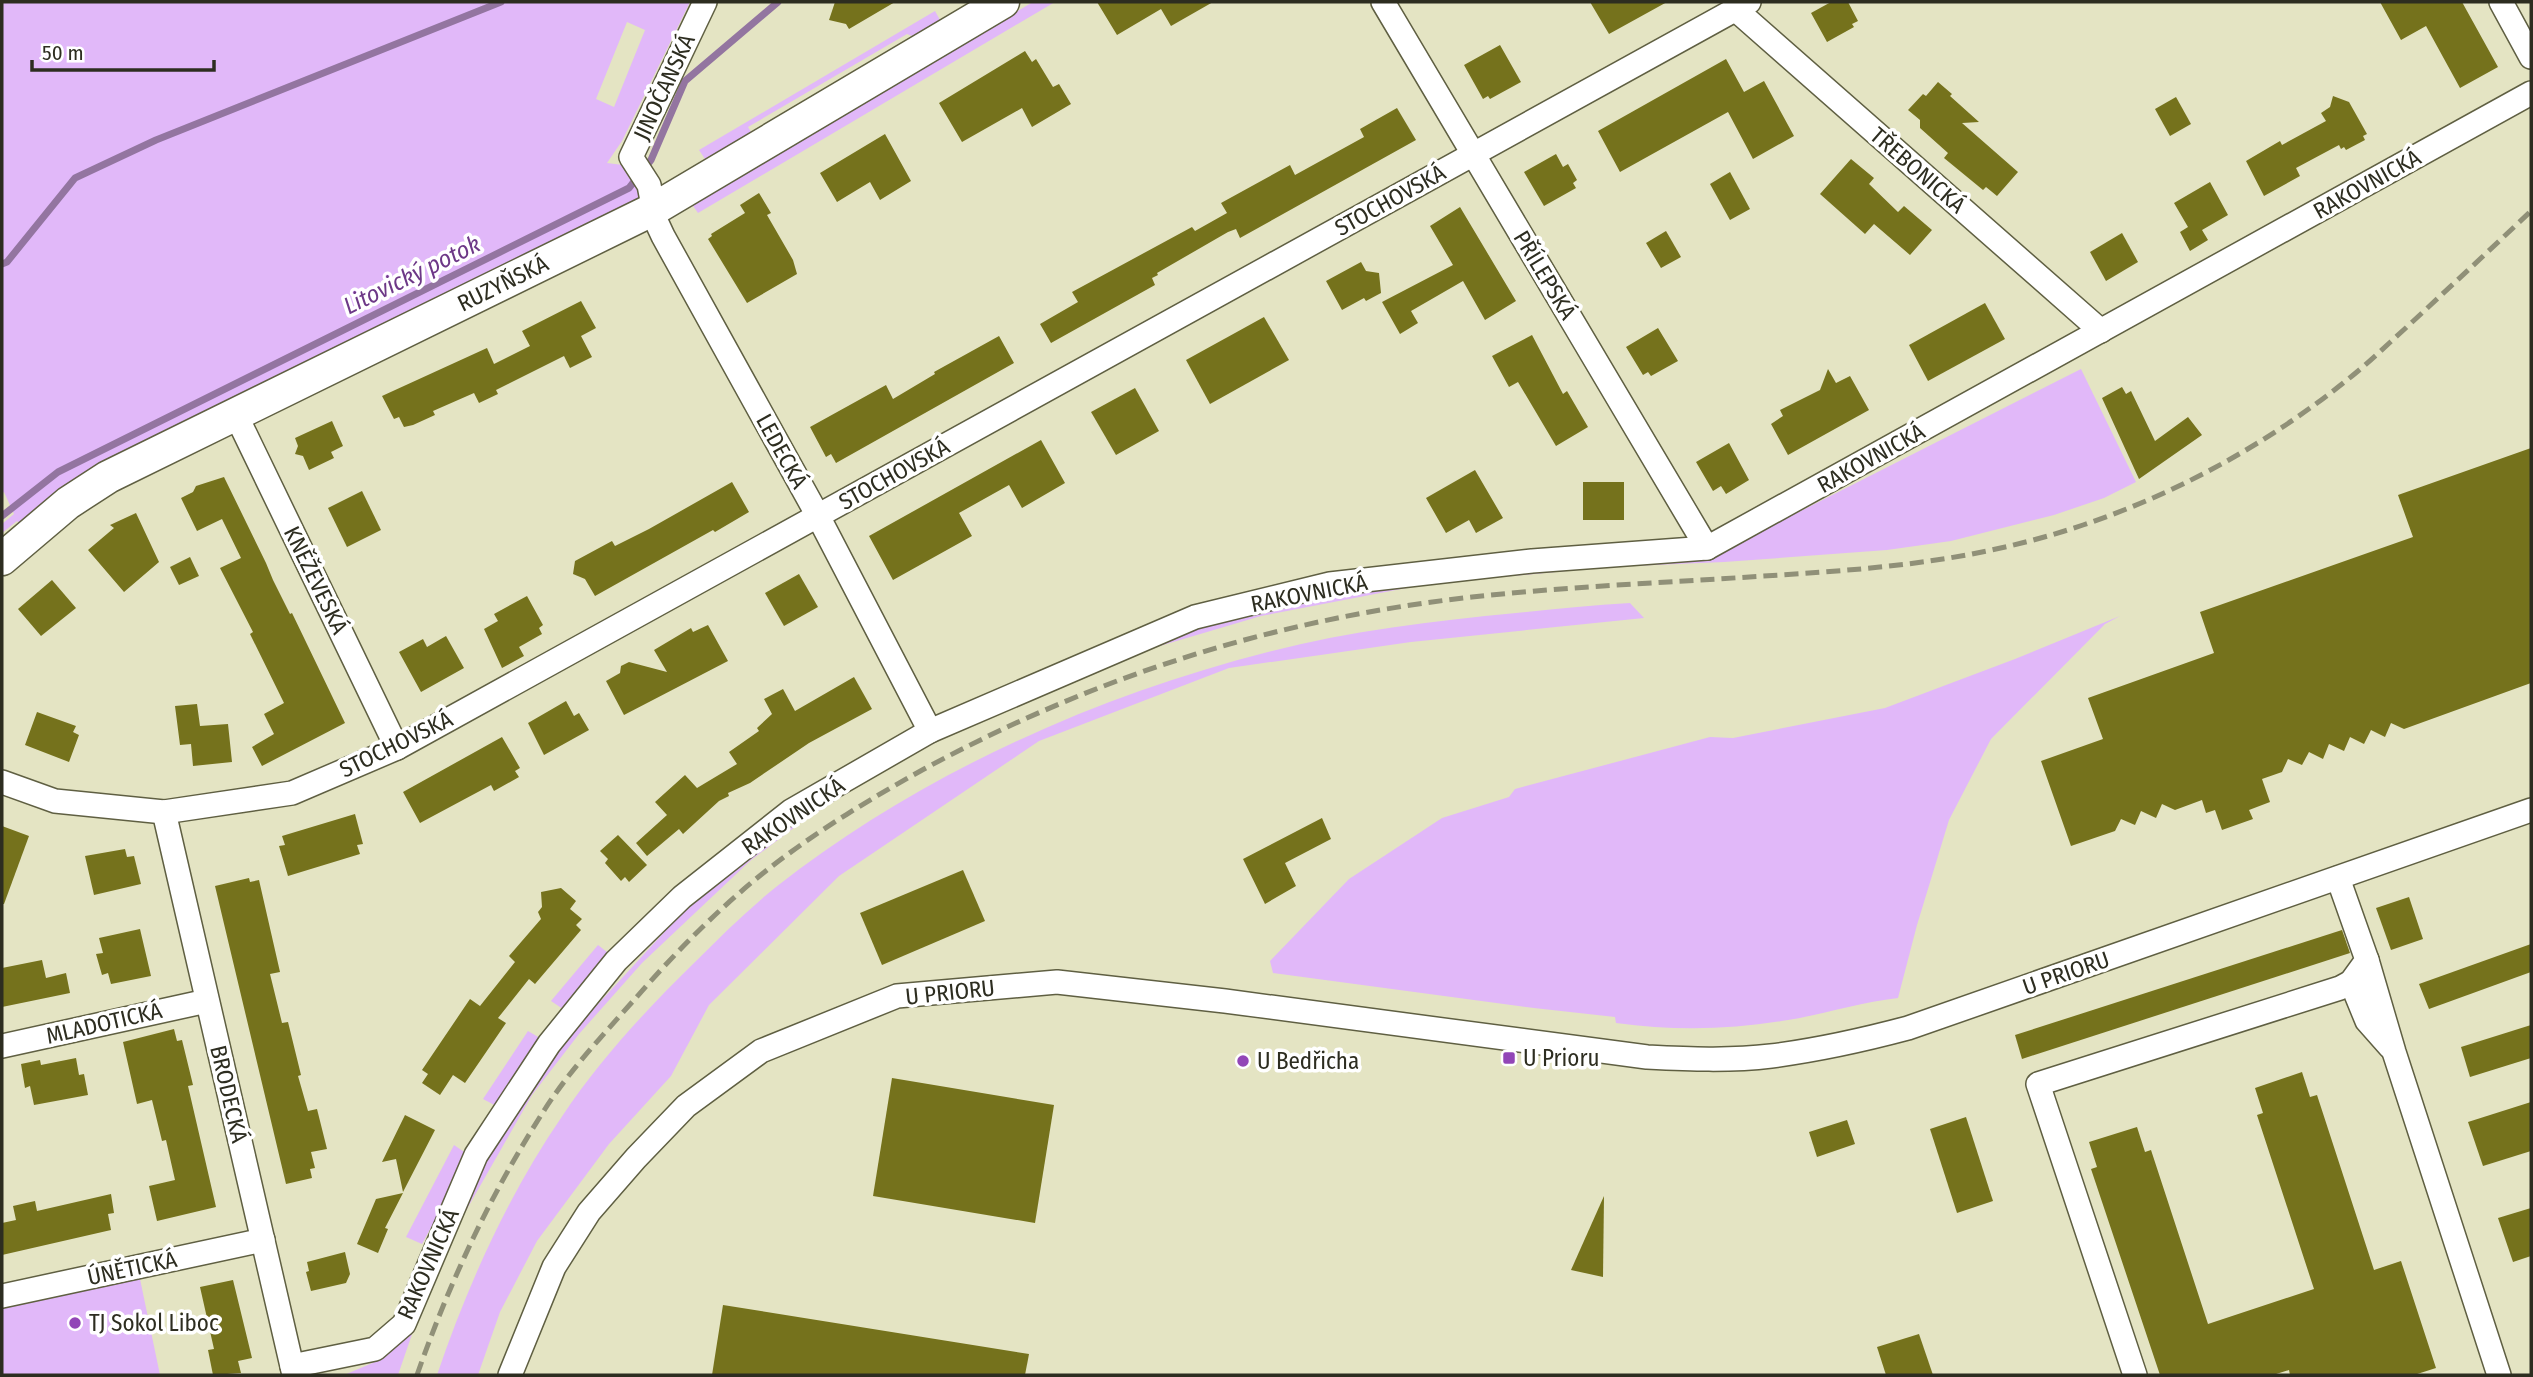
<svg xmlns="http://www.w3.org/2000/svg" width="2533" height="1377" font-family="'Fira Sans Condensed',sans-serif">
<rect width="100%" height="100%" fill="#e4e4c3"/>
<g fill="#e1b8f9" fill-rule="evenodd">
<path d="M 2,2 L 690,2 L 622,141 L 607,163 L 623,165 L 639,186 L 638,200 L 21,524 L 17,521 L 2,533 L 2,524 L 14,514 L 4,492 L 2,493 ZM 627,22 L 645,30 L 614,107 L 596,99 Z"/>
<polygon points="1033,2 1055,2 698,213 691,203"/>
<polygon points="935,11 940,20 912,36 907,34 748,127 751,132 705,159 699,150"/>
<polygon points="2081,369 2136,482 2104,498 2054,515 1951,541 1887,550 1724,562 1608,567 1427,584 1261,616 1126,656 957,731 877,774 804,820 750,861 642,963 579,1034 532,1095 455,1230 422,1305 398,1375 344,1375 382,1359 404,1335 482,1163 527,1092 575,1029 681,914 751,854 815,807 933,737 1199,625 1328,595 1407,584 1710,557"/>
<path d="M 1630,603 L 1644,618 L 1411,642 L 1229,668 L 1039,741 L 839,876 L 709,1005 L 671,1076 L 609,1144 L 537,1241 L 500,1312 L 478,1375 L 437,1375 C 468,1284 508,1195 563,1115 C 599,1061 645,1011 692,965 C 719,938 746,911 776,887 C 919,775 1092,697 1268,652 C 1349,631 1433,621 1516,613 C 1554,609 1592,605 1630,603 Z"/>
<path d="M 2120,616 L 2105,624 L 1991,739 L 1949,820 L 1917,925 L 1898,998 C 1861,1002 1825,1014 1788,1020 C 1730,1030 1674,1031 1616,1023 L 1615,1017 L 1534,1008 L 1273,973 L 1270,961 L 1349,879 L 1442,818 L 1509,797 L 1515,789 L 1710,737 L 1733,738 L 1885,708 L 2015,659 Z"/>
<polygon points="598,945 612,956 566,1011 551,1001"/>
<polygon points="528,1031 545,1041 500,1108 483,1099"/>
<polygon points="454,1145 470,1156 422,1244 406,1237"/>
<polygon points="140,1279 160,1375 2,1375 2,1309"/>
</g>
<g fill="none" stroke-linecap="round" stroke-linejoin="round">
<g stroke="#9375a0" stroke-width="7">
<polyline points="2,264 7,262 75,178 156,140 501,2"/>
<polyline points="2,516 58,472 629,188 651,160 685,81 778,2"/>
</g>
</g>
<g fill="#75721c">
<polygon points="835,2 895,2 849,29 846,24 829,20"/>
<polygon points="1097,2 1213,2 1171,26 1161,9 1117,35"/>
<polygon points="1590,2 1667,2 1609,34"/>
<polygon points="1831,2 1848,2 1858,21 1852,24 1854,27 1827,42 1811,13"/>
<polygon points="2380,2 2462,2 2498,67 2460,88 2426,26 2401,40"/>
<polygon points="1500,45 1521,82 1490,99 1488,96 1483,99 1464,65"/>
<polygon points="1025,51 1032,62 1036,59 1053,87 1059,84 1071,104 1032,127 1022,108 962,142 939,103"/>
<polygon points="1726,59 1744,92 1764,81 1794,136 1753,159 1728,112 1620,172 1598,131"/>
<polygon points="1938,82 1952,94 1950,96 1979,122 1962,123 2018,172 1997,196 1986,187 1983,190 1944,158 1948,153 1920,128 1920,120 1908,110 1923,94 1926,96"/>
<polygon points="2333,96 2349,102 2367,134 2363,136 2365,140 2346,150 2344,147 2341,149 2339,145 2296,168 2300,176 2264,196 2246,161 2280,141 2282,145 2326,121 2321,113 2330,107"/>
<polygon points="2176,97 2191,124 2170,136 2155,109"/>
<polygon points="1397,108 1416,140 1240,238 1236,229 1228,232 1157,273 1158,275 1152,278 1155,285 1051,343 1040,324 1078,302 1072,292 1192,227 1195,231 1227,213 1221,203 1290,165 1295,175 1364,137 1360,129"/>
<polygon points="885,134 911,181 880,200 870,182 837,202 820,173"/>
<polygon points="1556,154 1563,167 1568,164 1577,180 1573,183 1576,188 1544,206 1524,172"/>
<polygon points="1851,159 1874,178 1869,184 1898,212 1904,206 1932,230 1910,255 1874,224 1865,234 1820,194"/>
<polygon points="1730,172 1750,209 1730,220 1710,184"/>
<polygon points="2210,182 2228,215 2202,230 2208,240 2190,251 2180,232 2188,227 2174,203"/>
<polygon points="759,193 771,213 767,215 793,260 797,274 747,303 708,239 712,236 711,234 745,213 740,205"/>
<polygon points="1460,207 1516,301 1485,320 1463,281 1411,311 1418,323 1400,334 1382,302 1453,265 1430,226"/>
<polygon points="1666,231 1681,257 1661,268 1646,243"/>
<polygon points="2122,233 2138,262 2106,281 2090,252"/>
<polygon points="1361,262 1366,271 1379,273 1381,293 1366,301 1364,298 1342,310 1326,281"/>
<polygon points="581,301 596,328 581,336 592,357 570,368 564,356 496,390 498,394 479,403 474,393 433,411 435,415 413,425 404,427 399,417 394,419 382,396 487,348 494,364 530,346 522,331"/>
<polygon points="1985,303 2005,339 1928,381 1909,345"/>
<polygon points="1264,317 1289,360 1210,404 1186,360"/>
<polygon points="1658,328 1678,361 1651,376 1648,372 1643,375 1626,347"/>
<polygon points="1532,335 1563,394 1567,391 1588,427 1556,446 1518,382 1509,387 1492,356"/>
<polygon points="999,336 1014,363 836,463 831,454 826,457 810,427 886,385 893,399 935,374 934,372"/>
<polygon points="1828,369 1836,383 1850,376 1869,410 1788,455 1771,424 1783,416 1780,410 1820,390"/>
<polygon points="2122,387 2126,394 2131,391 2155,441 2188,417 2202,435 2139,479 2102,398"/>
<polygon points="1135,388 1159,431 1116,455 1091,412"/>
<polygon points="332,421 343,446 331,452 334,458 309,470 303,456 295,454 298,446 295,438"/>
<polygon points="1041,440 1065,483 1022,508 1009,485 959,513 972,536 893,580 869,536"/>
<polygon points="1729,443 1749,480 1726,494 1721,486 1713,491 1696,462"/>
<polygon points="2531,448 2531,683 2404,729 2391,723 2385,737 2371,730 2364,744 2350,737 2344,751 2329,744 2323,759 2309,752 2302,765 2288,759 2282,772 2262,779 2270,802 2249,810 2253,819 2222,830 2215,810 2206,813 2202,800 2175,810 2162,804 2156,818 2141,811 2135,825 2121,819 2115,831 2071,846 2041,761 2103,739 2088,698 2214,653 2200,612 2413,537 2398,495"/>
<polygon points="1475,470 1503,518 1476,533 1469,520 1446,533 1426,498"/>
<polygon points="224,477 266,563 273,580 290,614 292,613 345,723 262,766 252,747 274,734 264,714 284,703 250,634 253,632 220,568 241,558 222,519 197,531 181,498 193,492 196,486"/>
<polygon points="732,482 749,512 715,532 713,530 595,596 585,579 573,574 575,561 612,541 615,546 649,529"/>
<rect x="1583" y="482" width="41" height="38"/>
<polygon points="362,491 381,530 347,547 328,508"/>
<polygon points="136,513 159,562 124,592 88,550 114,528 110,525"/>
<polygon points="190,557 199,576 179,585 170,567"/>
<polygon points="799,574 818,607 784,626 765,593"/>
<polygon points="52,580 76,608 41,636 18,609"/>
<polygon points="527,596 543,625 539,628 542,634 519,647 524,656 502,668 484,629 498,621 494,614"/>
<polygon points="708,625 728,661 624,715 606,681 620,673 621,666 629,662 667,672 654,650 691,628 693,632"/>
<polygon points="446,636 464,668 421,692 399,652 423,639 427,647"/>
<polygon points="854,677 872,709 809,743 750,783 728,793 729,796 719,801 683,834 679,829 647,856 636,843 667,815 655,802 685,775 697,788 737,764 729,752 759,731 757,728 772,714 764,699 783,689 795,711"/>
<polygon points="566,701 574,716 579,713 589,730 544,755 528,723"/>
<polygon points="197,704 200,726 228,724 232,762 193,766 191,744 180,745 175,706"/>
<polygon points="37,712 76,726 73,732 79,735 69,762 25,745"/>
<polygon points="502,737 520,768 515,771 519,777 494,791 491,785 420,823 403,792"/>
<polygon points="355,814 363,844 357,845 360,854 288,876 279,846 285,845 282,836"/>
<polygon points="1322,818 1331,839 1285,863 1296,886 1265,904 1243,859"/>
<polygon points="2,826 29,836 4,904 2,904"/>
<polygon points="618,835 647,865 629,882 625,877 621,881 605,863 608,859 600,851"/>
<polygon points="125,849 127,857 134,856 141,884 94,895 85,856"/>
<polygon points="963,870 985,921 882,965 860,913"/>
<polygon points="249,878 250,882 259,880 280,972 270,974 282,1023 288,1022 301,1075 298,1076 308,1111 317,1109 327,1149 311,1152 315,1168 310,1169 312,1178 286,1184 215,886"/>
<polygon points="561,888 576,901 570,909 582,919 576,925 581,930 535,984 529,979 498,1018 506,1023 465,1083 453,1075 440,1095 422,1083 428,1074 422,1070 470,999 480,1006 515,962 509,956 541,919 538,912 542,907 541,892"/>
<polygon points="2409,897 2423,939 2391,950 2376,908"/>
<polygon points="140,929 151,976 111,984 108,973 102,975 96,954 103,953 99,938"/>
<polygon points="2342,930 2350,953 2022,1059 2015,1035"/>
<polygon points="2531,944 2531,972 2429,1009 2419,984"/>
<polygon points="42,960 46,978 66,973 70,993 2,1007 2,968"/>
<polygon points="2531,1025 2531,1058 2470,1077 2461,1047"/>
<polygon points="174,1029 177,1041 182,1040 193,1085 188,1086 216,1207 157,1221 149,1186 175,1180 166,1140 162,1141 152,1100 137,1104 123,1042"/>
<polygon points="76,1058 79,1075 84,1074 88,1095 34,1105 30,1086 25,1088 21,1064 40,1060 41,1065"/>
<polygon points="2302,1072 2310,1097 2317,1095 2374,1270 2401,1261 2436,1368 2414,1375 2290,1375 2289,1370 2273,1375 2160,1375 2091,1169 2097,1167 2089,1142 2137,1127 2145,1152 2151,1150 2208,1324 2314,1289 2257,1115 2263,1113 2255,1088"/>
<polygon points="892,1078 1054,1105 1035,1223 873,1196"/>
<polygon points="2531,1102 2531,1151 2483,1166 2468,1122"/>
<polygon points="405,1115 435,1130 403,1192 396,1159 382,1162"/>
<polygon points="1966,1117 1993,1201 1957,1213 1930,1129"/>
<polygon points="1847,1120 1855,1144 1817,1157 1809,1132"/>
<polygon points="403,1193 385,1228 388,1229 378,1253 357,1244 376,1199"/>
<polygon points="111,1194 114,1213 108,1214 111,1230 2,1255 2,1223 16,1220 13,1206 35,1201 37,1211"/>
<polygon points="1604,1196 1603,1277 1571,1270"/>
<polygon points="2531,1208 2531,1256 2513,1262 2498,1218"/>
<polygon points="345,1252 350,1274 346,1283 311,1291 306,1272 309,1271 307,1262"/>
<polygon points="233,1280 252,1358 238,1361 241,1373 213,1375 208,1350 214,1349 200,1287"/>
<polygon points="723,1305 1029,1354 1025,1375 712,1375"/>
<polygon points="1919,1334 1933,1375 1886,1375 1877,1347"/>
</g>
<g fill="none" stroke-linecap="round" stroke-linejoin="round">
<g stroke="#5f5f42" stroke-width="26">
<g id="street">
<polyline points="705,2 631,157 649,185 656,221 663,236 818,516 930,731"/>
<polyline points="1383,2 1707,548"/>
<polyline points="2501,2 2531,57"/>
<polyline points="1735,9 2101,331"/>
<polyline points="235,413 397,748"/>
<polyline points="2,782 55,801 164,812 292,793 397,748 1749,2"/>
<polyline points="164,812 294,1375"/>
<polyline points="2367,960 2394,1052 2499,1375"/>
<polyline points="2351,982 2367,1021 2390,1047"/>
<polyline points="2,1046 207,1001"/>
<polyline points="2,1296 263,1240"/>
<polyline points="292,1366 375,1349 404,1324 476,1155 549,1044 616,961 682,897 791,811 930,731 1195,617 1330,584 1532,561 1707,548 2531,93"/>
<path d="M 510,1375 L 554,1267 L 589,1212 L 636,1158 L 686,1106 L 761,1051 L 897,996 L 1057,982 L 1225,1001 L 1647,1057 C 1688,1059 1730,1061 1771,1056 C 1818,1050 1863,1040 1908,1028 L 2531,810"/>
<polyline points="2135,1375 2038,1084 2340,988 2351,982 2367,960 2338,878"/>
</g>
</g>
<g stroke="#5f5f42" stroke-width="35">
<g id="secondary">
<path id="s1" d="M 2,559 L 68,503 L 108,477 L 654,209 L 1003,2"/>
</g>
</g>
<use href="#street" stroke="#fff" stroke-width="23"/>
<use href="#secondary" stroke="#fff" stroke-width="32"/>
<path stroke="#909078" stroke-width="5" stroke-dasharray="14 7" stroke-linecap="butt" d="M 417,1375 C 450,1281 491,1193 545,1109 C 570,1070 603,1035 634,1000 C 673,955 716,911 762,874 C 812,834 868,800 924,769 C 1098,675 1276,619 1472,597 C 1574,586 1677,582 1780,575 C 1888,568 1979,560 2083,525 C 2181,492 2272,441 2352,376 C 2372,360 2390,342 2409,325 C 2450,287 2491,249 2531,211"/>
</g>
<g fill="#9246b7" stroke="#fff" stroke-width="2.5">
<rect x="1502" y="1051" width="14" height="14" rx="3.5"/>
<circle cx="1243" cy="1061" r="7"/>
<circle cx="75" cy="1323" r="7"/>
</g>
<g text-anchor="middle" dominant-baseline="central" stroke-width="7" stroke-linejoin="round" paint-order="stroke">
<g font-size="23" fill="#2d2d20" stroke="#fff">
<text transform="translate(664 87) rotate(-65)">JINOČANSKÁ</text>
<text transform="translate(1918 170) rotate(41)">TŘEBONICKÁ</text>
<text transform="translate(2367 184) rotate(-29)">RAKOVNICKÁ</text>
<text transform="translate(1390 200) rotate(-29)">STOCHOVSKÁ</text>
<text transform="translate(1545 275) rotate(59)">PŘÍLEPSKÁ</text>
<text stroke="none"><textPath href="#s1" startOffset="574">RUZYŇSKÁ</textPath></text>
<text transform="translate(782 451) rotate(61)">LEDECKÁ</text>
<text transform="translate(1871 458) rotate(-29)">RAKOVNICKÁ</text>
<text transform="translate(894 474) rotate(-29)">STOCHOVSKÁ</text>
<text transform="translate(316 580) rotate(64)">KNĚŽEVESKÁ</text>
<text transform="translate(1309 593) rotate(-11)">RAKOVNICKÁ</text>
<text transform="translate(396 744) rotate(-26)">STOCHOVSKÁ</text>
<text transform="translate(793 816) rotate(-34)">RAKOVNICKÁ</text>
<text transform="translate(2066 973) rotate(-19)">U PRIORU</text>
<text transform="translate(950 992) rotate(-6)">U PRIORU</text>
<text transform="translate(104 1023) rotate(-13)">MLADOTICKÁ</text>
<text transform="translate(229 1094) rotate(77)">BRODECKÁ</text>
<text transform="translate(428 1264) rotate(-66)">RAKOVNICKÁ</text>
<text transform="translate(132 1268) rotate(-12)">ÚNĚTICKÁ</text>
</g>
<g font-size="23" fill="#2d2d20" stroke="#fff" text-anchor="start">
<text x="1523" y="1058">U Prioru</text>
<text x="1257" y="1061">U Bedřicha</text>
<text x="89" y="1323">TJ Sokol Liboc</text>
</g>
<g font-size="24" font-style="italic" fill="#6d3887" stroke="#fff">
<text transform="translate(412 275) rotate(-26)">Litovický potok</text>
</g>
</g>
<rect width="2533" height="1377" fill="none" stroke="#2d2d20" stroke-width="7"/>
<path d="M32 60v10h182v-10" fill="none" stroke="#2d2d20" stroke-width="3.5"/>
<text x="42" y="60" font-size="21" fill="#2d2d20" stroke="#ffffff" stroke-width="5" paint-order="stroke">50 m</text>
</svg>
